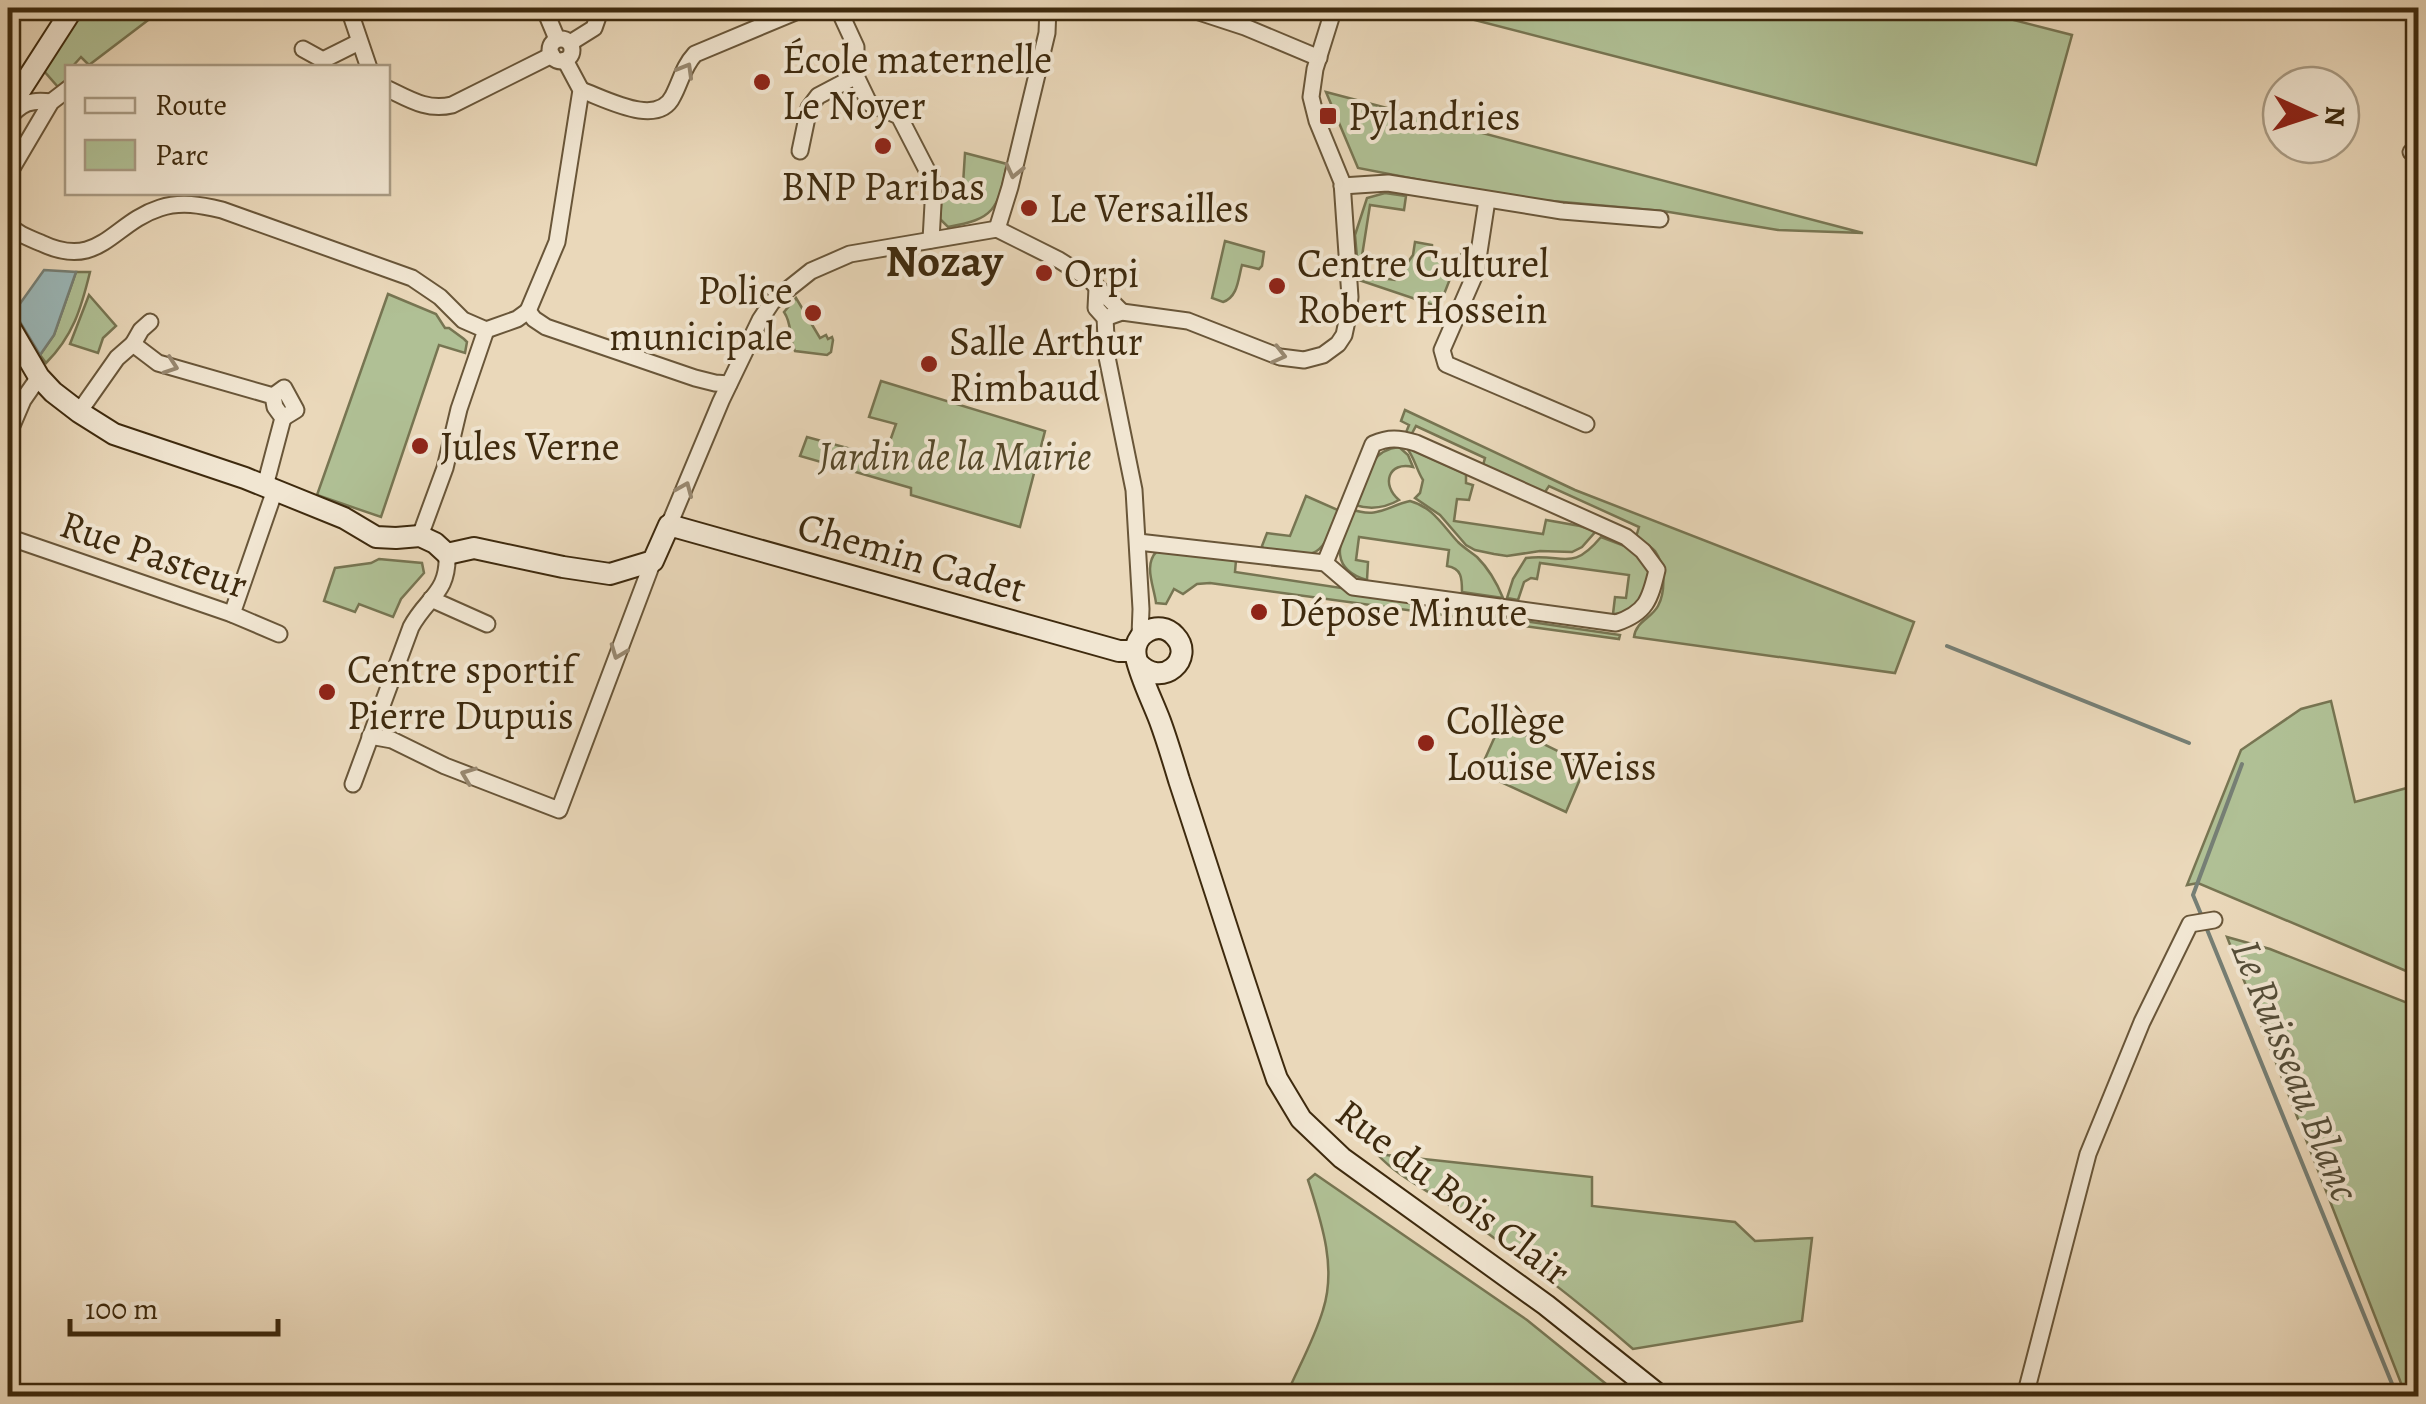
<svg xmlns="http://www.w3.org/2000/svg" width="2426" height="1404" font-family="Alegreya,serif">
<rect width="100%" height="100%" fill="#ead8ba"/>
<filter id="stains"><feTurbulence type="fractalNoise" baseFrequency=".002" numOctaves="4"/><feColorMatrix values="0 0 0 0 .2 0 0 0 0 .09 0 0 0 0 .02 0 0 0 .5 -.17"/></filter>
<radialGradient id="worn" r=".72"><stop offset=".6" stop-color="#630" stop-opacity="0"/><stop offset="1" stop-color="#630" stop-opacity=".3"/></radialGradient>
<g fill="#b0c095" stroke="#777552" stroke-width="2.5">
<polygon points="77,8 164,8 89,65 81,57 72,67 68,68 67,79 58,87 44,71"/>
<polygon points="1428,8 1967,8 2072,35 2036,165"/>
<polygon points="1326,92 1863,233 1778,230 1663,211 1508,197 1358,168"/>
<path d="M 965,153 L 1007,164 C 998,210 994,219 948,227 L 940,219 L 942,194 L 962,200 Z"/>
<polygon points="1385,193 1406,196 1404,210 1370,205 1359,275 1395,280 1413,255 1415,242 1432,245 1432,251 1439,259 1452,261 1459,256 1439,307 1359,280 1355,235 1367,198"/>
<path d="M 1225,241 L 1264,252 L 1262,266 L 1259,269 L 1242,265 C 1238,279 1238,297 1223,302 L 1212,298 Z"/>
<path d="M 76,272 L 90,272 C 81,309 73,336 46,363 L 40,355 L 54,335 Z"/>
<polygon points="388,294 436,314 445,328 449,328 464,339 467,342 465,353 439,345 381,517 317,495"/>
<polygon points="89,295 116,326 103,338 98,353 70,344"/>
<path d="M 796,298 L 820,338 L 826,335 L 828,339 L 832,337 L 833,340 L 831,352 L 827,355 L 795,351 C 788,337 793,325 784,312 Z"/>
<polygon points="881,381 1045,431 1020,527 911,495 911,488 800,456 807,437 884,458 896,424 869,417"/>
<path d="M 1405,410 L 1575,490 L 1914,622 L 1895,673 L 1634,637 C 1636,621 1651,619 1658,606 C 1666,591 1665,565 1655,551 C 1651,546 1641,541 1636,537 L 1639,527 L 1549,486 L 1543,495 L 1482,469 L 1485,458 L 1416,426 L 1410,437 L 1405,435 L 1409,425 L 1401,421 Z"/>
<path d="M 1399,447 L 1408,455 L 1413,467 C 1388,461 1381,485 1399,500 C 1385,508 1371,510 1355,505 C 1365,480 1368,450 1399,447 Z"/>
<path d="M 1406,447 L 1466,474 L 1466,483 L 1473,485 L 1469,500 L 1457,499 L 1454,521 L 1543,534 L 1546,520 L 1580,526 L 1596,531 L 1582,547 L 1572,552 L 1540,551 L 1507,556 L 1494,554 L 1475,550 L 1466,545 L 1440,515 L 1415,498 L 1420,493 L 1423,480 C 1416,469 1415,458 1406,447 Z"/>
<path d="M 1306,496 L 1340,511 C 1318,563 1317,557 1264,550 L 1262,546 L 1267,533 L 1290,536 Z"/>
<path d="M 1410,501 C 1433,507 1443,526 1458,542 C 1464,548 1471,552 1477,557 C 1488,568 1497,583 1503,598 L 1462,592 C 1462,579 1462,568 1447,566 L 1449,550 L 1359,537 L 1356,560 L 1368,562 L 1367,580 C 1326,568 1341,539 1351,509 C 1378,519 1387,506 1410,501 Z"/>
<path d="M 1601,537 L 1630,548 L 1650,567 L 1648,594 L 1629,613 L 1613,614 L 1615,597 L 1626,598 L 1629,575 L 1540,563 L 1537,579 L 1531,578 L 1524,582 L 1518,600 L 1507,598 L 1513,579 L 1526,558 C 1564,553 1571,573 1601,537 Z"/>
<path d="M 1157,551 L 1236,560 L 1235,572 L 1421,600 L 1422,606 L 1620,635 L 1619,639 L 1210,583 L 1197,584 L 1183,594 L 1174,589 L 1166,604 L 1156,603 C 1154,586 1143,565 1157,551 Z"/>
<polygon points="379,559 422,563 424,573 401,599 393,617 359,604 355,612 324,601 335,568 371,563"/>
<polygon points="2331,701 2355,802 2418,785 2418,976 2198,883 2187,885 2241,750 2301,709"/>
<polygon points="1501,723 1586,765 1566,812 1479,772"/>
<polygon points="2227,937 2270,949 2418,1007 2418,1396 2406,1396"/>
<path d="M 1377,1154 L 1592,1177 L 1592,1206 L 1735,1222 L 1755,1241 L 1812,1238 L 1802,1321 L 1633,1349 C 1577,1300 1517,1255 1458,1211 C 1430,1191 1400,1179 1377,1154 Z"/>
<path d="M 1315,1174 L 1527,1320 L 1621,1396 L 1286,1396 C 1298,1368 1314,1340 1323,1310 C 1337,1267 1321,1221 1308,1180 Z"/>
</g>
<polygon fill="#9bb8b9" stroke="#767f75" stroke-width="2.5" points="44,270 76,272 54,335 40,355 14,312"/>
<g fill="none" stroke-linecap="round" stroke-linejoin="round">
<g stroke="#767f75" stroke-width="4">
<polyline points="1947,646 2189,743"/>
<polyline points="2203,919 2193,895 2242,764"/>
<polyline points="2206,927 2397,1396"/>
</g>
<g stroke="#695639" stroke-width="19">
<g id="street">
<polyline points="354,8 352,18 369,68"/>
<polyline points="544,8 557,39"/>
<polyline points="838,8 856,47 856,76 869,103 899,116 931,178 934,186 931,240"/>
<polyline points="1187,8 1245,27 1319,58"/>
<circle cx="561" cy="50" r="11"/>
<polyline points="570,43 594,28 601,8"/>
<polyline points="303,49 323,60 359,42"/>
<path d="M 388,89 C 409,99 427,111 452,105 L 552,55"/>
<path d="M 581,90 C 606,99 658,128 673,96 C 681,81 683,67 695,54 L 805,8"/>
<path d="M 8,119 C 21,103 31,99 51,102"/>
<polyline points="800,151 809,108 818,96 856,76"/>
<polyline points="2411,152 2418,153"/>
<polyline points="8,175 51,102 68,89"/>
<polyline points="1342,186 1388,183 1562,211 1660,219"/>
<polyline points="1487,200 1476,272 1442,350 1446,364 1586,424"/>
<path d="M 8,224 C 17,234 29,238 41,243 C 100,271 112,223 160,208 C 181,201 201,205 222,210 L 412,278 L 440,297 L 463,320 L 486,330 L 517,319 L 528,311 L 534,319 L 546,327 L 695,378 L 715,383 L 729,384"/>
<polyline points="997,229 1010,187 1047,33 1048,8"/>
<polyline points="1097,288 1096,308 1105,318 1107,357 1134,490 1141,609 1140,636"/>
<polyline points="528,311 557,242 581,90 565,60"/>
<polyline points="1105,318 1122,312 1188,321 1280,357 1304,360 1323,355 1338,344 1344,335 1347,321 1350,297 1342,182 1317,121 1311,97 1315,69 1334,8"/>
<polyline points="133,344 141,330 150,322"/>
<polyline points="273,396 284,388 296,410 283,418"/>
<polyline points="79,412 117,358 133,344 158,363 273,396 275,407 283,418 265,486"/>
<polyline points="8,435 23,400 39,377"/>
<polyline points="669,525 721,401 760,320 772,302 811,271 850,254 997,229 1059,260 1089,279 1122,312"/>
<polyline points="420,536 445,468 459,409 486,330"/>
<polyline points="8,537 232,614 279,634"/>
<path d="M 1138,542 L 1325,563 L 1353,587 L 1616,623 C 1646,613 1650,600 1657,570 L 1643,551 L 1626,537 L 1416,443 C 1399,438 1389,437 1373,444 L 1325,563"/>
<polyline points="431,599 487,624"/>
<polyline points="232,614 275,490"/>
<polyline points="370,736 392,740 445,766 559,810 653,561"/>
<path d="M 353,784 L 411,627 C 427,597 449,593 447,554"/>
<polyline points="2025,1396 2088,1154 2142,1022 2190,924 2214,920"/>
</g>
</g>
<g stroke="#3e2a0e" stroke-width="24">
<g id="secondary">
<polyline points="8,109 73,8"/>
<polyline points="8,324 39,377 53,392 79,412 114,434 245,478 344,518 376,537 396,538 420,536 435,543 447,554 474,548 563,567 610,574 653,561 669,525 1119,651 1135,651"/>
<path d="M 1138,663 C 1162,690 1196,658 1175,636 C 1159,618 1131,634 1136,657 C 1141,679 1152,700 1160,721 C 1167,740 1173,760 1179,780 C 1212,880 1243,980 1277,1079 L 1301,1119 L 1342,1158 L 1546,1305 L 1660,1396"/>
</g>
</g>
<use href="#street" stroke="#f1e6d2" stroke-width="15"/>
<use href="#secondary" stroke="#f1e6d2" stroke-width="20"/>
</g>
<defs><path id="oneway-chevron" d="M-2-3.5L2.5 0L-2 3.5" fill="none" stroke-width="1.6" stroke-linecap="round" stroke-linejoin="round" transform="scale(2.5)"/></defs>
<g stroke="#988870">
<use href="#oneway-chevron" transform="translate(686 70) rotate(-60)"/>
<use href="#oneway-chevron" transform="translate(1014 171) rotate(103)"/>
<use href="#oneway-chevron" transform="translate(1279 355) rotate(14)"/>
<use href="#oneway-chevron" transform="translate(171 366) rotate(19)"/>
<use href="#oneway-chevron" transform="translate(685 489) rotate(-67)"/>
<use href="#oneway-chevron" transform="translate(618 652) rotate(111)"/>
<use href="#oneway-chevron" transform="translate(468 775) rotate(-159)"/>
</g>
<g fill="#8f2418" stroke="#f1e6d2" stroke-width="4">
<circle cx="762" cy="82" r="10"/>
<rect x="1318" y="106" width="20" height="20" rx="5"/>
<circle cx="883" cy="146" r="10"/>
<circle cx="1029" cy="208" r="10"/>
<circle cx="1044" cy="273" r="10"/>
<circle cx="1277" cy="286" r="10"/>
<circle cx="813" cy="313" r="10"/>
<circle cx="929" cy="364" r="10"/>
<circle cx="420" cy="446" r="10"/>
<circle cx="1259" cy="612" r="10"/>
<circle cx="327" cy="692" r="10"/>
<circle cx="1426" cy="743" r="10"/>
</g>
<g text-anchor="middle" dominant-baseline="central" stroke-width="8" stroke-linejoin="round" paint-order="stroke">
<g font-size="40" fill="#3e2a0e" stroke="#f1e6d2" text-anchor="start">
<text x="782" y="59">École maternelle<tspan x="782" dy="46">Le Noyer</tspan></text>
<text x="1348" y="116">Pylandries</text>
<text x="883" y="186" text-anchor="middle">BNP Paribas</text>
<text x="1049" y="208">Le Versailles</text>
<text x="1297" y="263">Centre Culturel<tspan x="1297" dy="46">Robert Hossein</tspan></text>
<text x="1064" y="273">Orpi</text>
<text x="793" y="290" text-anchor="end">Police<tspan x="793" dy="46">municipale</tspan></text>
<text x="949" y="341">Salle Arthur<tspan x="949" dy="46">Rimbaud</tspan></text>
<text x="440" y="446">Jules Verne</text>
<text x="1279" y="612">Dépose Minute</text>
<text x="347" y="669">Centre sportif<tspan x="347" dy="46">Pierre Dupuis</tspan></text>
<text x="1446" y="720">Collège<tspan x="1446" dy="46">Louise Weiss</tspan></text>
</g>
<g font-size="40" font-style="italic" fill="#554829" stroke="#f1e6d2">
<text x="955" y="456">Jardin de la Mairie</text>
</g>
<g font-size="40" fill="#3e2a0e" stroke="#f1e6d2">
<text transform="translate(154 554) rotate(19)">Rue Pasteur</text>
<text transform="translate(912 557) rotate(16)">Chemin Cadet</text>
<text transform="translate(1453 1192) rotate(37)">Rue du Bois Clair</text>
</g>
<g font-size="42" font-style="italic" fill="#554e39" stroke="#f1e6d2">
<text transform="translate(2296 1070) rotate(68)">Le Ruisseau Blanc</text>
</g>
<g font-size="45" font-weight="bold" fill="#3e2a0e" stroke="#f1e6d2">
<text x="944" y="261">Nozay</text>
</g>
</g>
<rect width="2426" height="1404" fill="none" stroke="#ead8ba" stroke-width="40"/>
<rect x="10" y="10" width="2406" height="1384" fill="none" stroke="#3e2a0e" stroke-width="5"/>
<rect x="20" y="20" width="2386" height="1364" fill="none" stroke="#3e2a0e" stroke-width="2.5"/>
<rect x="65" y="65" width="325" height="130" fill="#f1e6d2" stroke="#a99b84" stroke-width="2.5"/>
<rect x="85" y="98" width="50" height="15" fill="#f1e6d2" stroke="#a99b84" stroke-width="2.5"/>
<text x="155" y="115" font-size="30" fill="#3e2a0e">Route</text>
<rect x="85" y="140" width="50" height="30" fill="#b0c095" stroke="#a99b84" stroke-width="2.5"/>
<text x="155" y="165" font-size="30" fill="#3e2a0e">Parc</text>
<g transform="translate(2311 115) rotate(93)"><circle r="48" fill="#f1e6d2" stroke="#a99b84" stroke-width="2.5"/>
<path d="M0-8L18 38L0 25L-18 38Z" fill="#8f2418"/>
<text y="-15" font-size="28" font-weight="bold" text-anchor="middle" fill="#3e2a0e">N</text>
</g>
<path d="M70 1319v15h208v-15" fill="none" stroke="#3e2a0e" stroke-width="5"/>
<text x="85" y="1319" font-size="30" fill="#3e2a0e" stroke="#f1e6d2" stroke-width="8" paint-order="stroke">100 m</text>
<rect width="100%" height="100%" filter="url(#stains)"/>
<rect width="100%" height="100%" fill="url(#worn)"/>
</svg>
